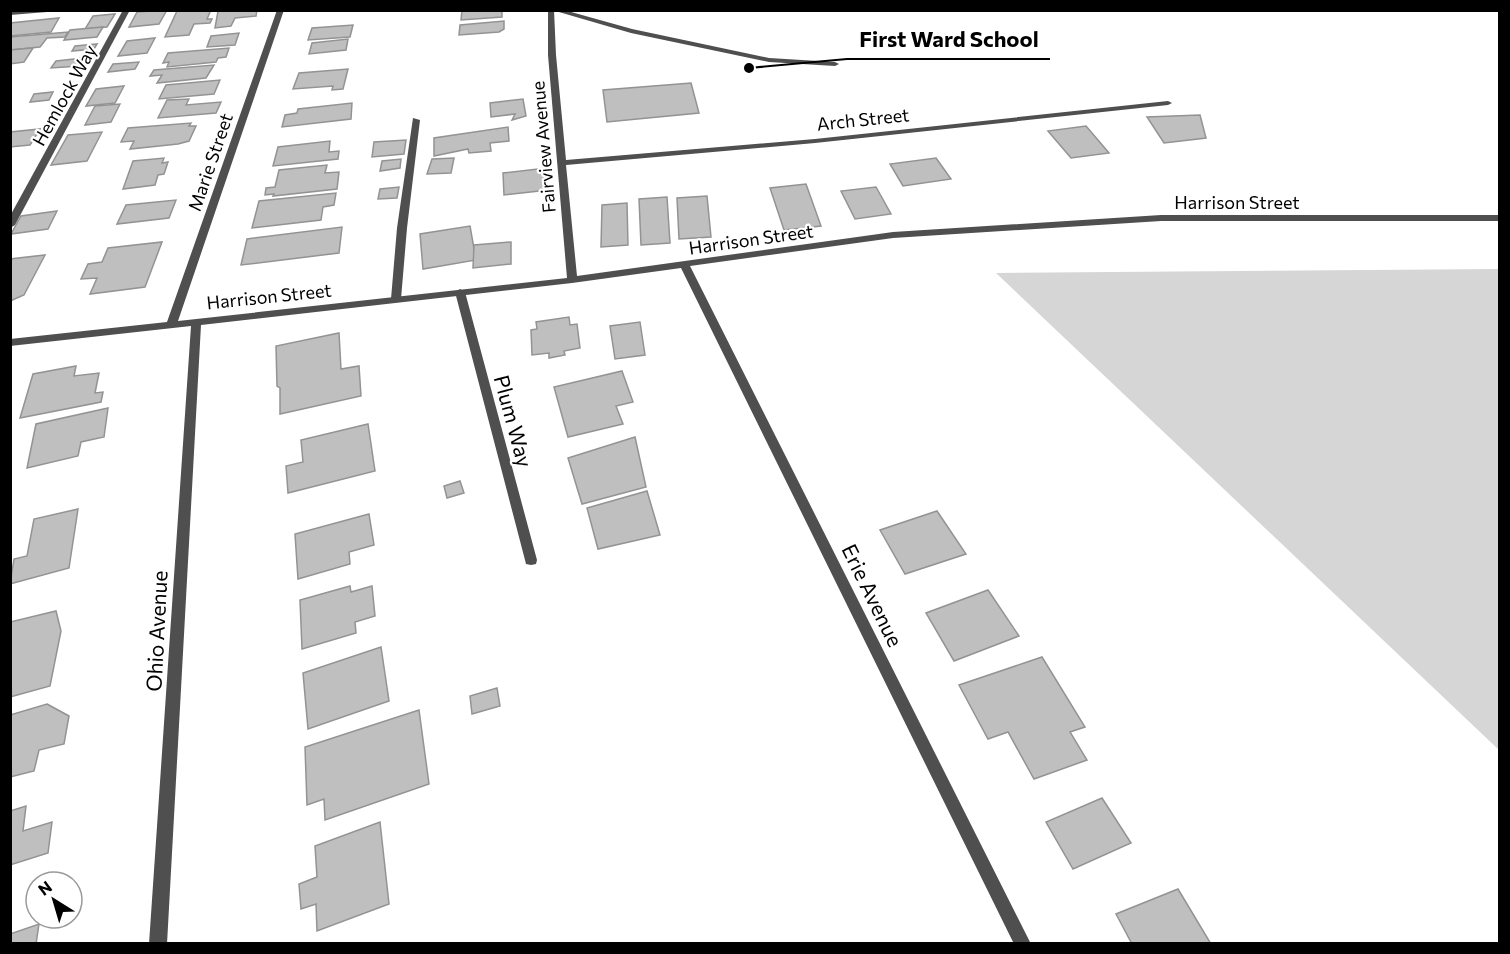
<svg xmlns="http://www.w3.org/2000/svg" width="1510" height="954" font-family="Commissioner,sans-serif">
<rect width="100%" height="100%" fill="#fff"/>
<polygon fill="#d6d6d6" points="1499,269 1499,750 996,273"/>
<g fill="#bfbfbf" stroke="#939393" stroke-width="1.5">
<polygon points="167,10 159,24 129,27 137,12"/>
<polygon points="211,10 207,19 212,19 210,23 194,24 189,35 165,37 177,11"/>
<polygon points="257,10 256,16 235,18 231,26 215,28 218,11"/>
<polygon points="462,10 502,10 502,17 461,20"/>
<polygon points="115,14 107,27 85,29 93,16"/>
<polygon points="59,18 51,32 10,36 10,23"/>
<polygon points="504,21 504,29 499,32 459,35 460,25"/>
<polygon points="353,25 350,37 308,40 312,28"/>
<polygon points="103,27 97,37 64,40 70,30"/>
<polygon points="68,32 65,37 47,38 40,47 10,50 10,37"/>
<polygon points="239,33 235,45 207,47 211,36"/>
<polygon points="155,38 147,53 118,56 127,41"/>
<polygon points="348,39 346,50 309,54 312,43"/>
<polygon points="97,44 94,49 72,51 75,46"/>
<polygon points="33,48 24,62 10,64 10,50"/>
<polygon points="229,48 226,57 218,58 216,62 167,67 169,62 163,63 168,53"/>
<polygon points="84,58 80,66 51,68 56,61"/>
<polygon points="139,62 135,69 108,72 113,64"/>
<polygon points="214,65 206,78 157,83 162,75 150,76 154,70"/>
<polygon points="348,69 343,89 332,90 333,86 293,89 299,73"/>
<polygon points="220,80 214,94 159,99 166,85"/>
<polygon points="691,83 699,113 607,122 603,90"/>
<polygon points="124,86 115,103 86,106 96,89"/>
<polygon points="53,92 49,100 30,102 34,94"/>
<polygon points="189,99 186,105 221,102 216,113 158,118 167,100"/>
<polygon points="523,99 526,116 512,120 515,114 491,117 490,103"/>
<polygon points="352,103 351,119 282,127 285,115 297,113 298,109"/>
<polygon points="120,104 111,122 85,125 95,106"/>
<polygon points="1200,115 1206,138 1164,143 1147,117"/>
<polygon points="191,123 189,126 196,126 189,141 178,144 130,149 134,141 121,142 128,128"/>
<polygon points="1086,126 1109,153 1071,158 1048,131"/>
<polygon points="508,127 509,141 490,143 491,151 469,153 468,149 434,156 434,138"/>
<polygon points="40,129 30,145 10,147 10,132"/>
<polygon points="102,132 87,161 51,165 68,135"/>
<polygon points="406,140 404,154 372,157 374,142"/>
<polygon points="330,141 329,152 339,151 338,159 273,166 278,147"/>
<polygon points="164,158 162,163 168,162 164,174 158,175 155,185 123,189 133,161"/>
<polygon points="454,158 451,173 427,174 432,159"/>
<polygon points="936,158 951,179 903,186 890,164"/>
<polygon points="401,159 400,168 380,171 382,161"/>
<polygon points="327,165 325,173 339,172 337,189 273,196 274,194 265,195 266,188 275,187 279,170"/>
<polygon points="546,168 548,190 504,195 503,173"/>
<polygon points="806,184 821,226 784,230 770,188"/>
<polygon points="399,187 397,198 378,199 380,189"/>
<polygon points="876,187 891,214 855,219 841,191"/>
<polygon points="336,193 334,205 323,207 321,220 252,228 259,201"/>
<polygon points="707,196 711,237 679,239 677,198"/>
<polygon points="667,197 670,243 641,245 639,199"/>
<polygon points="176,200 169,218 117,224 126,205"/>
<polygon points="627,203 628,245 601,247 602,205"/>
<polygon points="57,211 48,229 11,234 21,216"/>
<polygon points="470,226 476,260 423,269 420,234"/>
<polygon points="342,227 339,253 241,265 247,239"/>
<polygon points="162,242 145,287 90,294 97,278 81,279 88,264 102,262 108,248"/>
<polygon points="511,242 511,264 473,268 474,245"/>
<polygon points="45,255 24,295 10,301 10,259"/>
<polygon points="569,317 570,325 577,324 580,348 564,351 565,355 549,358 549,353 532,355 531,330 537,329 536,322"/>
<polygon points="640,322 645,355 615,359 610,326"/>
<polygon points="339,333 341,369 359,366 361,396 280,414 280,388 277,386 276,346"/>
<polygon points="76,366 74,376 99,373 95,393 103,392 101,402 20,418 33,374"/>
<polygon points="622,371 633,402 616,406 623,424 568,437 554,387"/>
<polygon points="108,408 104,437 81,442 78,456 27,468 36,424"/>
<polygon points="368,424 375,471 288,493 286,466 303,462 301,440"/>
<polygon points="635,437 646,487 582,504 568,458"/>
<polygon points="460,481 464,493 447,498 444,486"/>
<polygon points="647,491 660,535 598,549 587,508"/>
<polygon points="78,509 69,568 10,584 14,559 27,556 34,519"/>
<polygon points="937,511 966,554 905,574 880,530"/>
<polygon points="369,514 374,545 349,552 350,564 298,579 295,534"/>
<polygon points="350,586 351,592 372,586 375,616 355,622 356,633 302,649 300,600"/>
<polygon points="988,590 1019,636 954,661 926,613"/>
<polygon points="56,611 61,631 50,686 10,697 10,622"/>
<polygon points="381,647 389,701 308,729 303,673"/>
<polygon points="1042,657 1085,727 1070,732 1087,760 1034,779 1008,732 988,739 959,685"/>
<polygon points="497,688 500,706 472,714 470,696"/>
<polygon points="47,704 69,716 64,744 39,750 34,771 10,777 10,715"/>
<polygon points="419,710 429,784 325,820 324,799 307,805 305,747"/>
<polygon points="1102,798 1131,843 1073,869 1046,822"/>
<polygon points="26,806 23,831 52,822 48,853 10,865 10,811"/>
<polygon points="380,822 389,904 317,931 316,904 301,909 299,884 317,877 315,846"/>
<polygon points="1178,889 1211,944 1132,944 1116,914"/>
<polygon points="39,924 36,944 10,944 10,934"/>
</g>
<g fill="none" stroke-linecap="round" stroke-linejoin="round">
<g fill="#4f4f4f" fill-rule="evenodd">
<polygon points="123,10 130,10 15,225 10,228 10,216"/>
<polygon points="552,10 564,10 632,29 769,58 835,62 839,64 835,66 769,62 631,33"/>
<polygon points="413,118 420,120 407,228 401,299 396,302 391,299 397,228"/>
<polygon points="460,289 465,292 537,560 536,564 531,565 526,564 525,560 455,292"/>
</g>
<g fill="#4f4f4f" fill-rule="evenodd">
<polygon points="50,10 47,12 10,15 10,11"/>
<polygon points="277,10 284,10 178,321 567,278 548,55 548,10 554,10 556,55 566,160 815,139 1168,101 1172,103 1168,105 815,143 566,165 577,276 893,232 1161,215 1500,215 1500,221 1161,221 893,238 690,266 1031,944 1014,944 681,268 572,283 201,325 167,944 149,944 191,326 10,346 10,339 167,322"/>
</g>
</g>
<g text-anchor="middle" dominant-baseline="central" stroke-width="4.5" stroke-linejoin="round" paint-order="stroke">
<g font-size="18" fill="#000" stroke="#fff">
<text transform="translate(64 95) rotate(-61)">Hemlock Way</text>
<text transform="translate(863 119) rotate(-6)">Arch Street</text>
<text transform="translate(543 147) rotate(-95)">Fairview Avenue</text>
<text transform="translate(210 162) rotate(-71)">Marie Street</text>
<text x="1237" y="202">Harrison Street</text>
<text transform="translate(751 239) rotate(-8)">Harrison Street</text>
<text transform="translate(269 296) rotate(-6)">Harrison Street</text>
</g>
<g font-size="21" fill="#000" stroke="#fff">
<text transform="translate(514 421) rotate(75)">Plum Way</text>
<text transform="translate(873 595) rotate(64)">Erie Avenue</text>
<text transform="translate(156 631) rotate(-87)">Ohio Avenue</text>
</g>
</g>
<path fill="none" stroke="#000" stroke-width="2" d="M749 68L847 59H1050"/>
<circle fill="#000" stroke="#fff" stroke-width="2" cx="749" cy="68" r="6"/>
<g font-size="22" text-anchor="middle" font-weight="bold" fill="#000" stroke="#fff" stroke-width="4.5" stroke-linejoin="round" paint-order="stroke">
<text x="949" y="47">First Ward School</text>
</g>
<rect width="1510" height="954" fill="none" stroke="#000000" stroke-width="24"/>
<g transform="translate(54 900) rotate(323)"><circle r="28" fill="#ffffff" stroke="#999999" stroke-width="1.5"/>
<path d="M0-4.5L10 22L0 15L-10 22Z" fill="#000000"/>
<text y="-9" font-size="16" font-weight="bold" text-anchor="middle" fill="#000000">N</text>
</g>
</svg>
